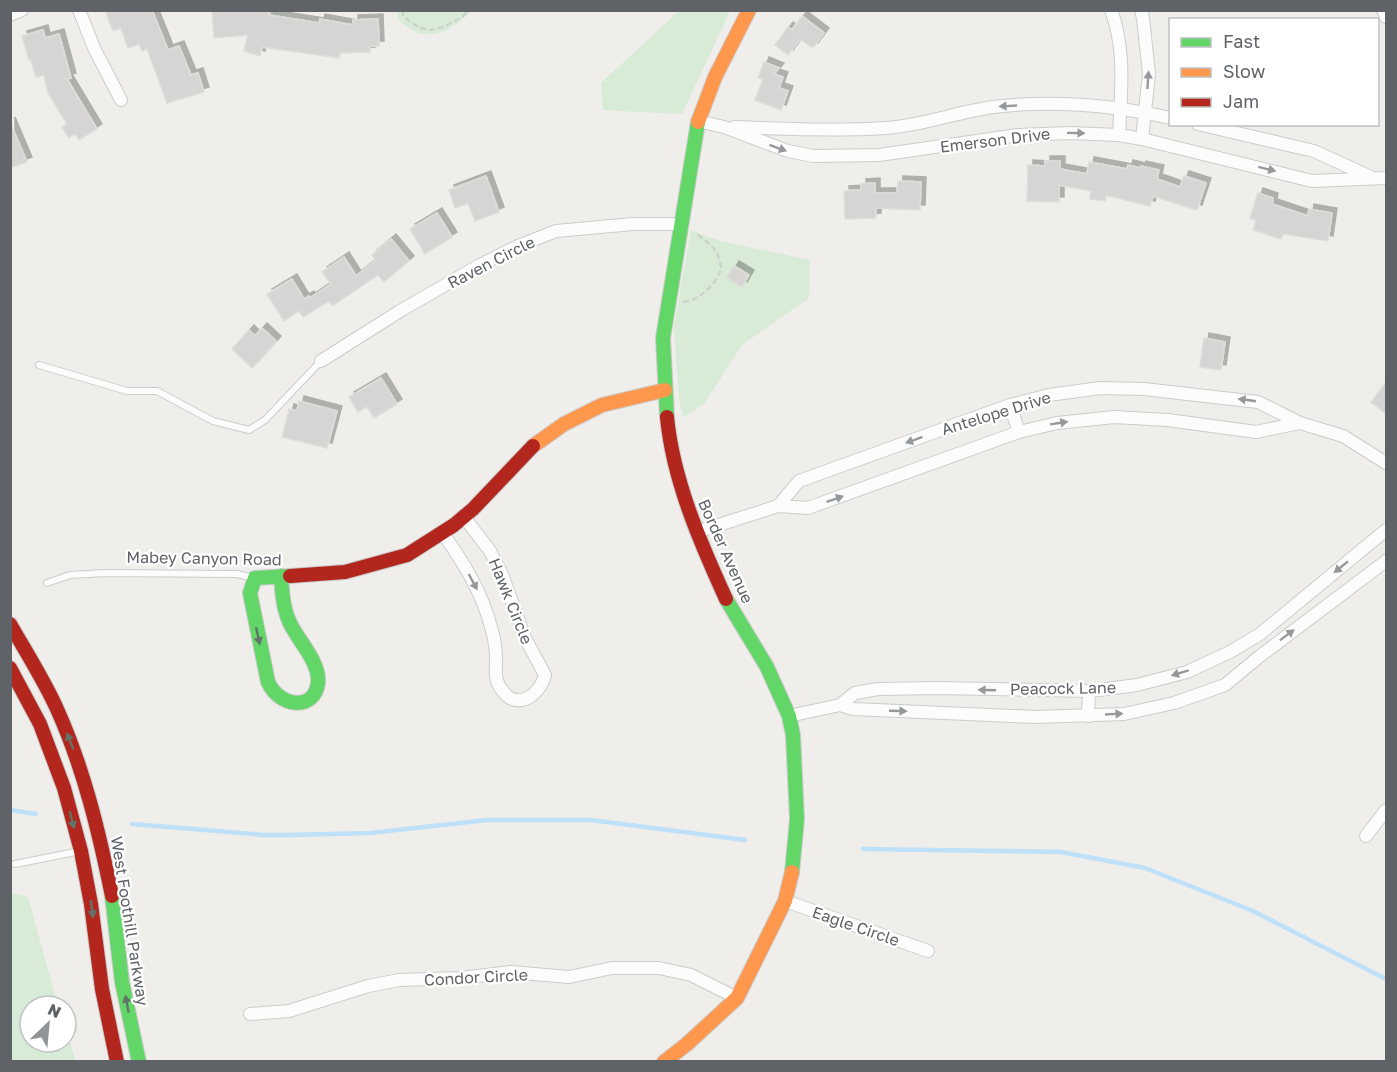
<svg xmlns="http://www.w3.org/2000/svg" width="1397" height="1072" font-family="'Golos Text',sans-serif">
<defs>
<filter id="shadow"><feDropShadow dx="5" dy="-5" stdDeviation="0" flood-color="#0004"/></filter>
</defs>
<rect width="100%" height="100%" fill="#efeeea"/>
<g fill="#d8ebd6">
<polygon points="680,10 730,11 682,114 603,110 601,83"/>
<path d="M 397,11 L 397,10 L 471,11 C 458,26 435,41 413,31 C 408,28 403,23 398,20 Z"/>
<polygon points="691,230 720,241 810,260 809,298 742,345 704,404 683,417 679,399 674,327"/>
<polygon points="11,893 28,897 58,1006 30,1006 30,1042 66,1042 66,1030 76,1061 11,1061"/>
</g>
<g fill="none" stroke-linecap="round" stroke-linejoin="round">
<g stroke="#bfe0f9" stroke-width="4.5">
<polyline points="10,810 36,814"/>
<polyline points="132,824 264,835 291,835 370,833 487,820 591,820 745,840"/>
<polyline points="863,849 1061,852 1145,868 1253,911 1386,979"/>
</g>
</g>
<g fill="#d6d5d3" stroke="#deddd9" stroke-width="1.5" filter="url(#shadow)">
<polygon points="105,10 152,10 168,50 179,46 191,75 198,73 204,92 167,103 147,49 142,51 139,44 128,48 121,28 113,31"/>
<polygon points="212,10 261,10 270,13 269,15 319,23 320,19 353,25 353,20 378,19 379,46 370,46 370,52 340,53 339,58 262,47 260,56 244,51 248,35 214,38"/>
<polygon points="802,16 824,33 813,48 800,39 788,55 775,45 788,27 792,30"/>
<polygon points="43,30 45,38 59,34 71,78 67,79 97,129 79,140 75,134 69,138 62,127 67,124 48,93 44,75 36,77 31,60 29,60 22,36"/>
<polygon points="764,62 779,68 774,74 783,77 779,88 788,91 781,110 755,100 763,79 758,78"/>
<polygon points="10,122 27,162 10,168"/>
<polygon points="1045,161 1060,161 1060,169 1087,174 1089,162 1127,169 1128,165 1140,168 1141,166 1159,170 1157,179 1180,187 1184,176 1206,183 1197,210 1153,196 1150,206 1106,195 1105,201 1090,199 1091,191 1059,185 1059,202 1027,201 1028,165 1045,166"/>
<polygon points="486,176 499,212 475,221 468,203 455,208 449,190"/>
<polygon points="898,181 921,182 920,210 876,208 876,218 845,219 844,191 861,190 861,184 875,183 875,193 897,193"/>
<polygon points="1258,193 1273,198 1272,204 1308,216 1309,209 1332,213 1328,241 1283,234 1281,239 1253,230 1256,220 1250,218"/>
<polygon points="437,213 452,237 425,254 410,229"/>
<polygon points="391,239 409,261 384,282 378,275 332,306 329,301 303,317 299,311 284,321 267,294 292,279 304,299 309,296 310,298 331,284 322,272 344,257 356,276 376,260 372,255"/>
<polygon points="734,266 749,275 742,287 727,278"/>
<polygon points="262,328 276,341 252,368 232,349 249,330 255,336"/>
<polygon points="1204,338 1225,342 1221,370 1200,367"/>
<polygon points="381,378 397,404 374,418 367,407 358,412 349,397"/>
<polygon points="1386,382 1386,414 1371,402"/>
<polygon points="299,401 337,411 327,448 282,437 289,409 297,411"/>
</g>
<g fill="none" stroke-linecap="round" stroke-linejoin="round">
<g stroke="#cbcccc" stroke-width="8">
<g id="lane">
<polyline points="39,365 127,391 157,391 213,421 249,430 265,420 321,361"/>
<polyline points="47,583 70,575 105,573 237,574 254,578"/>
<polyline points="15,864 80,851"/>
</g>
</g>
<g stroke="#cbcccc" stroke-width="14">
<g id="street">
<polyline points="79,10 94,48 121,100"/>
<path d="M 1111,10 C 1126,48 1121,95 1119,135"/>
<polyline points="1141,10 1143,18 1149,74 1142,139"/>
<polyline points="1383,10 1386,17"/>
<polyline points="10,15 22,10"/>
<polyline points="698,121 724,127 788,151 813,156 879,155 1018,135 1070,133 1119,135 1142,139 1312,181 1386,178"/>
<polyline points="1198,124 1314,151 1371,177"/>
<path d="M 734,127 C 784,129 835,131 885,128 C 921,126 957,112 993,107 C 1052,100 1113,105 1170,118"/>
<polyline points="321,361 400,311 480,265 518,246 556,231 633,224 680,224"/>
<polyline points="1010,405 1019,432"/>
<polyline points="778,506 799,481 1010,405 1049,395 1100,388 1144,389 1258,402 1300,423 1343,436 1386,463"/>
<path d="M 442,532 C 463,562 482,592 491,627 C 494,637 496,649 496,659 C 496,671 494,680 502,690 C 517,712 540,695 545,675 L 525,638 L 502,574 L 490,551 L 464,517"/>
<polyline points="697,532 778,506 808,508 1019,432 1057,423 1114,417 1168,420 1256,432 1300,423"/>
<polyline points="840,705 853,709 1036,717 1124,714 1174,703 1225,685 1260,656 1386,561"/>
<polyline points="789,716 840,705 855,693 878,689 936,688 1091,691 1137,685 1187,672 1230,652 1260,634 1386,530"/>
<polyline points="1088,716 1089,691"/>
<polyline points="1366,836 1386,810"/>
<polyline points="785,901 928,951"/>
<polyline points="250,1014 289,1011 368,986 399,980 461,978 511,972 569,977 612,968 659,968 691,975 737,998"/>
</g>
</g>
<g stroke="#cacacb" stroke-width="16">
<g id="fast">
<polyline points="667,417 663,338 698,122"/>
<path d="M 281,576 C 282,591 283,607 289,621 C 297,640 320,661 318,683 C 314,712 279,707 268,682 L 250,593 L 255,578 L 290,576"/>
<polyline points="726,599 767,667 789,716 793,735 797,819 792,872"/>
<polyline points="112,896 122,982 139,1062"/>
</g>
</g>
<g stroke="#cacacb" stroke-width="16">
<g id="slow">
<polyline points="698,122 715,77 749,10"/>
<polyline points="533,446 564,424 602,405 665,390"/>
<polyline points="664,1062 687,1044 737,998 785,901 792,872"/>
</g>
</g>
<g stroke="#cacacb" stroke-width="16">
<g id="jam">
<path d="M 667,417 C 673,480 700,542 726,599"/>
<polyline points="290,576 345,572 407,555 454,525 473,509 533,446"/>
<path d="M 10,624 C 26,652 44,680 57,709 C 84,769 99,832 112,896"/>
<polyline points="10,668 40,724 64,788 81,851 91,904 102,989 117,1062"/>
</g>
</g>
<g stroke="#cacfcc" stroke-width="2" stroke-dasharray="6 3" stroke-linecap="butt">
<path d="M 403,10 L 403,16 C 422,32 431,34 453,22 C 459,19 464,16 469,10"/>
<path d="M 683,302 C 699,301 716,284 721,269 C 720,251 710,243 696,234"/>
</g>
<use href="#lane" stroke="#fdfcfc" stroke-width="6"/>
<use href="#street" stroke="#fdfcfc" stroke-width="12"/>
<use href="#fast" stroke="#63d668" stroke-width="14"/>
<use href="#slow" stroke="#ff974d" stroke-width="14"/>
<use href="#jam" stroke="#b3261e" stroke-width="14"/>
</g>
<defs><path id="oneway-solid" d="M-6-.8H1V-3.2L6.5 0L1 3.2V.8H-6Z" transform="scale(1.5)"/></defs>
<g fill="#96999c">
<use href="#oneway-solid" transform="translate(1148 80) rotate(-86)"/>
<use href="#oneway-solid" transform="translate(1008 106) rotate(177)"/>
<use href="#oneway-solid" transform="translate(1076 133) rotate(1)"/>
<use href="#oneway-solid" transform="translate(778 148) rotate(20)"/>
<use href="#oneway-solid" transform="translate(1267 169) rotate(14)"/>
<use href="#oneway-solid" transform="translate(1247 400) rotate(-172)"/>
<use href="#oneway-solid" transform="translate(1059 423) rotate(-9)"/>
<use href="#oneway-solid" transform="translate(914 440) rotate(160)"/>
<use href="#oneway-solid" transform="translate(835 499) rotate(-19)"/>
<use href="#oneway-solid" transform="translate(1341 567) rotate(141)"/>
<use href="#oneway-solid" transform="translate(473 582) rotate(62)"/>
<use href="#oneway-solid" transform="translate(1287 635) rotate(-37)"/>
<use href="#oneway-solid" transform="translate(1180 673) rotate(163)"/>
<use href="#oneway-solid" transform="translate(987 690) rotate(-178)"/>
<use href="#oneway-solid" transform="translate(898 711) rotate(2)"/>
<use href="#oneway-solid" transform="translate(1114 714) rotate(-3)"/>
</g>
<g fill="#607468">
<use href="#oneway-solid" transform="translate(258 636) rotate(78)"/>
<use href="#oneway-solid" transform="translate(70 741) rotate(-112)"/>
<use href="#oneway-solid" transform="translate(72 820) rotate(75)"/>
<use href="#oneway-solid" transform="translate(92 909) rotate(82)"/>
<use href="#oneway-solid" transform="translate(127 1004) rotate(-101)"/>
</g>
<g text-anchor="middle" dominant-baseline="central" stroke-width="4.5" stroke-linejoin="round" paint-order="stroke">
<g font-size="16" fill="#5f6368" stroke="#fff">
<text transform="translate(995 140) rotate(-7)">Emerson Drive</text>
<text transform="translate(491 262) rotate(-27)">Raven Circle</text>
<text transform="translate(996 413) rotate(-17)">Antelope Drive</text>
<text transform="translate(726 551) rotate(66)">Border Avenue</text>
<text transform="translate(204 558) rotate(1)">Mabey Canyon Road</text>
<text transform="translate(511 601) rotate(68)">Hawk Circle</text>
<text transform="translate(1063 688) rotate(-1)">Peacock Lane</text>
<text transform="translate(130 921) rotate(81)">West Foothill Parkway</text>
<text transform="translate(856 926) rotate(19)">Eagle Circle</text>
<text transform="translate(476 977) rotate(-3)">Condor Circle</text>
</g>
</g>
<rect width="1397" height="1072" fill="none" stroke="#5f6368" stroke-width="24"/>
<rect x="1169" y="18" width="210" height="108" fill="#ffffff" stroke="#bfc1c3" stroke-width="1.5"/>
<rect x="1181" y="38" width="30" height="9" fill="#63d668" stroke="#bfc1c3" stroke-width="1.5"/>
<text x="1223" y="48" font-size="18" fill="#5f6368">Fast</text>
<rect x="1181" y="68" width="30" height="9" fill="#ff974d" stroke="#bfc1c3" stroke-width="1.5"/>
<text x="1223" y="78" font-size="18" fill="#5f6368">Slow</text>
<rect x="1181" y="98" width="30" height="9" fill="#b3261e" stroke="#bfc1c3" stroke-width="1.5"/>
<text x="1223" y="108" font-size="18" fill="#5f6368">Jam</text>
<g transform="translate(48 1024) rotate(26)"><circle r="28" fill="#ffffff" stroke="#bfc1c3" stroke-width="1.5"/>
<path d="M0-4.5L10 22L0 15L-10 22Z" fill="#919496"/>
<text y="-9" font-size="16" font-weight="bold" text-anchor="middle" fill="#5f6368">N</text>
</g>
</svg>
